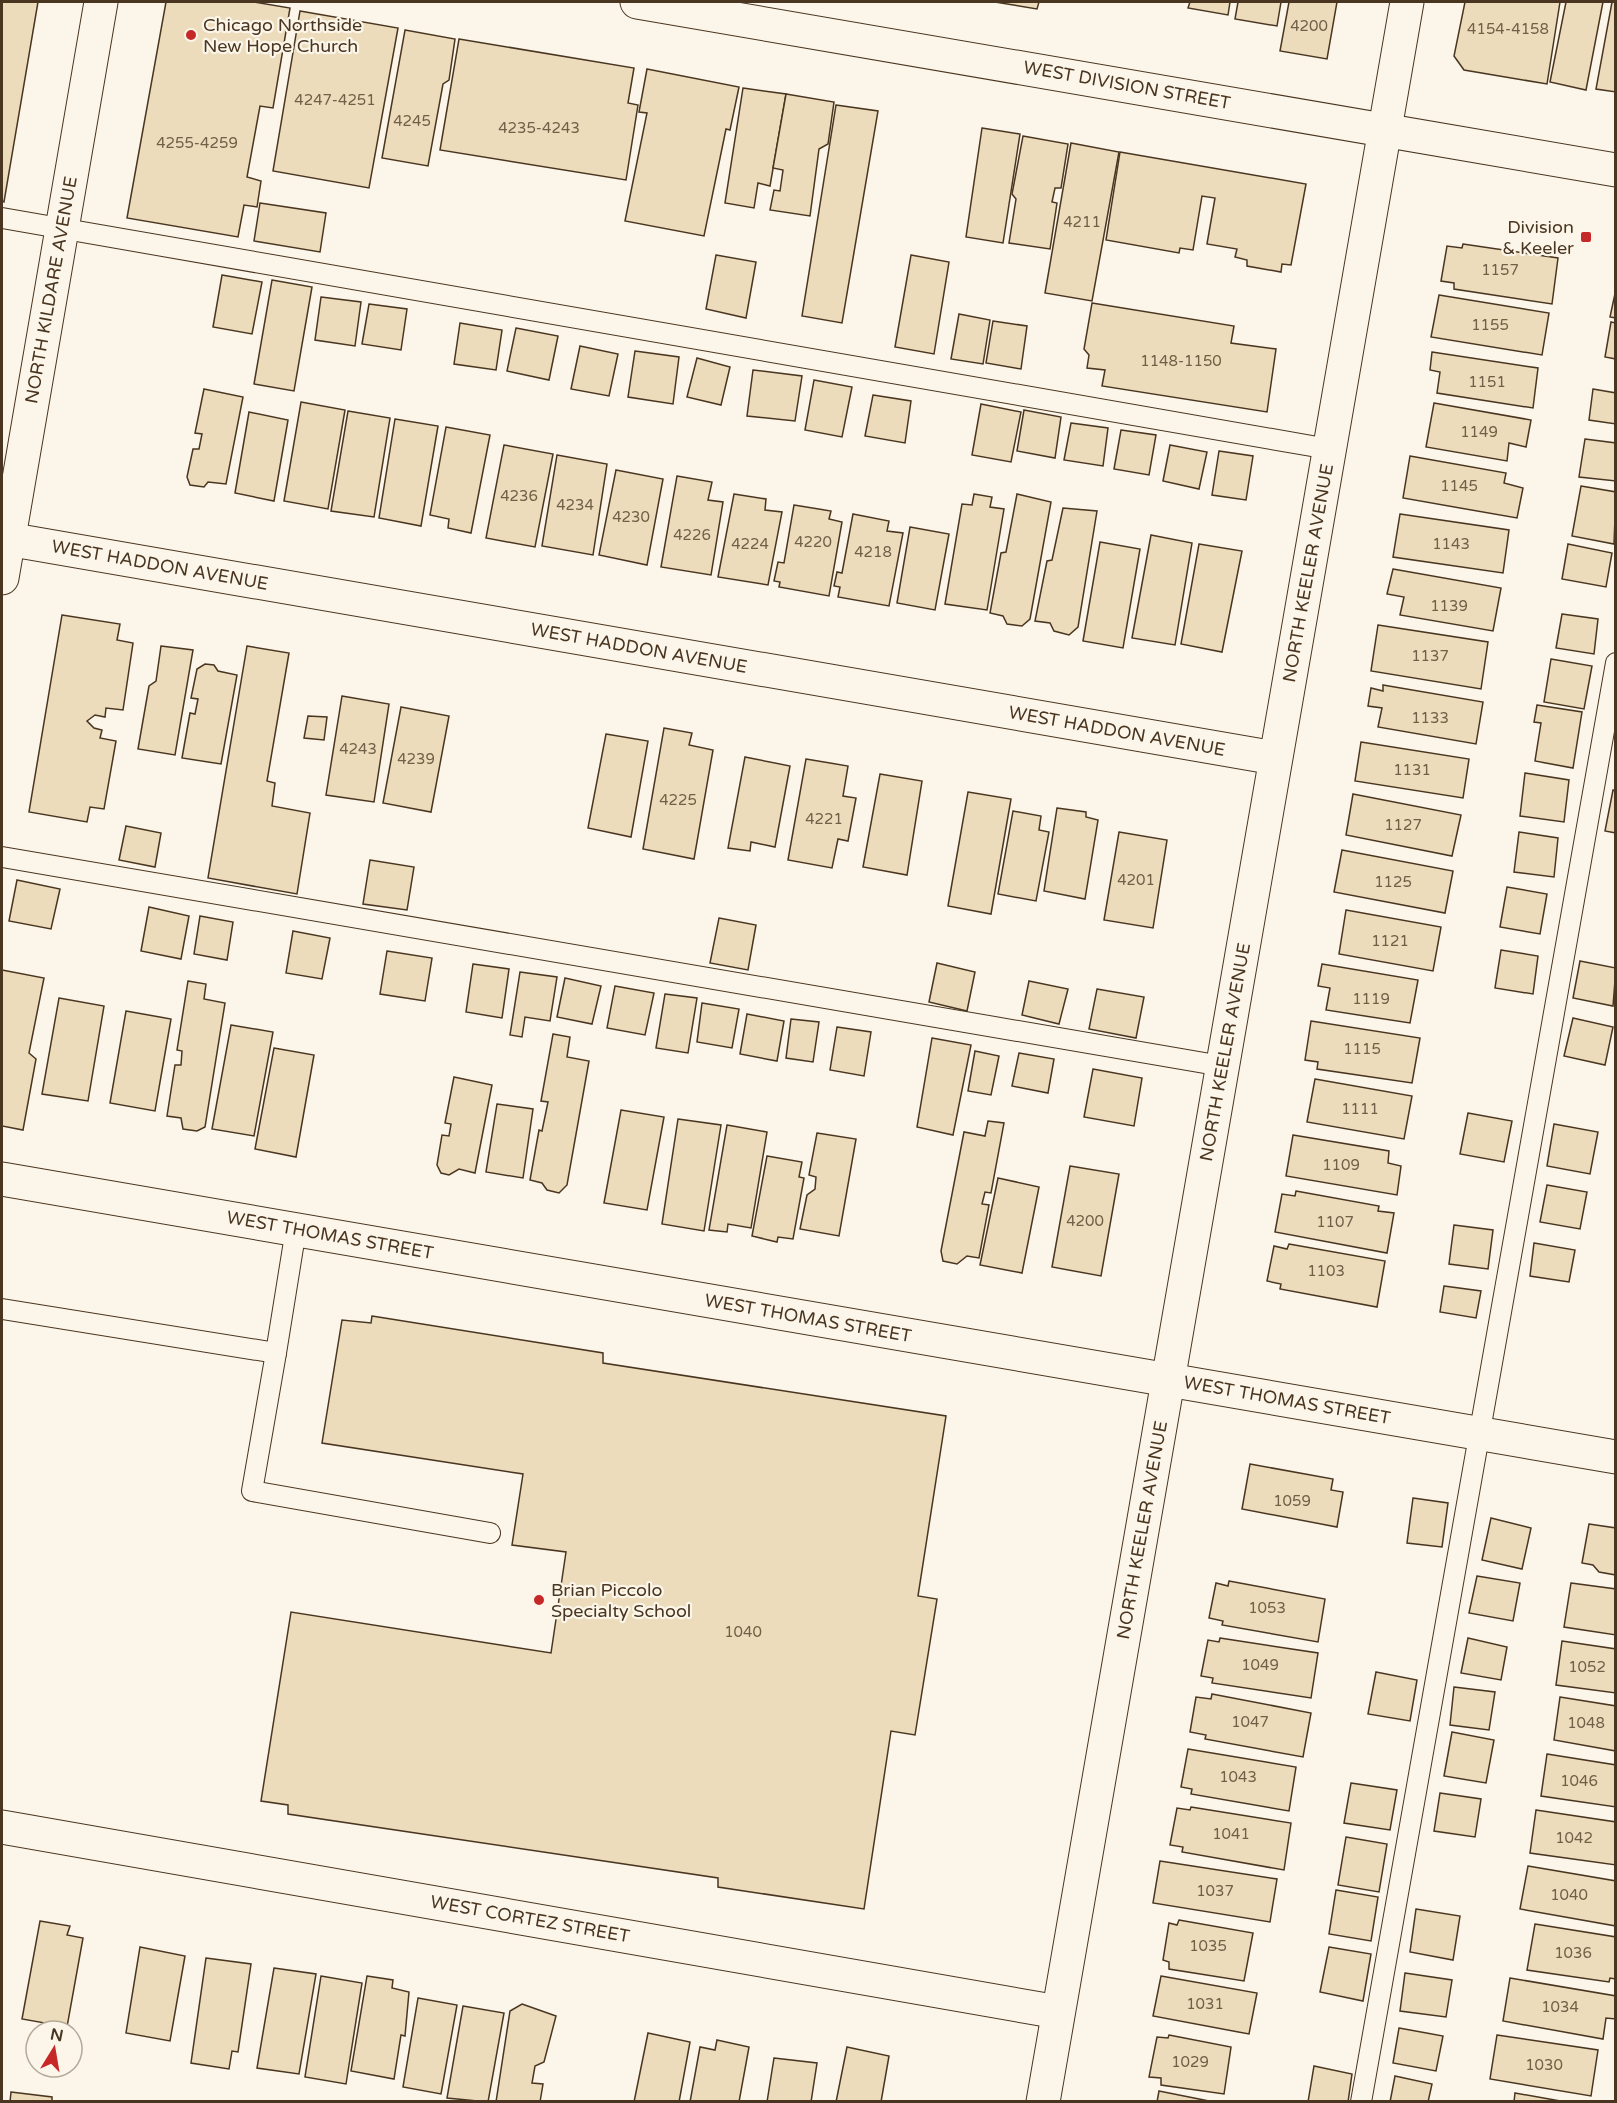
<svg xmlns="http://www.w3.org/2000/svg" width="1617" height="2103" font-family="'Varela Round',sans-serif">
<rect width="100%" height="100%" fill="#fbf6e9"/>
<g fill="#ecdcbc" stroke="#4a3520" stroke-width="1.5">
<polygon points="2,2 38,2 4,202 2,201"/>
<polygon points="166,2 254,2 290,8 273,108 260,106 247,177 261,181 257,207 244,205 238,237 127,218"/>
<polygon points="995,2 1039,2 1037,9"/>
<polygon points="1190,2 1230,2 1228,15 1188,8"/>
<polygon points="1238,2 1281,2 1277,26 1235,19"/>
<polygon points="1289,2 1337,2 1327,59 1280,51"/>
<polygon points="1465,2 1560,2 1547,84 1464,70 1454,56"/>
<polygon points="1566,2 1603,2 1586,90 1550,82"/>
<polygon points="1612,2 1616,2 1616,92 1596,89"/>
<polygon points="300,11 398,28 369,188 273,171"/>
<polygon points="405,30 455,39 449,80 443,84 428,166 382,158"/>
<polygon points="459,39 634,68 628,103 638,105 626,180 440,150"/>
<polygon points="647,69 739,87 730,130 726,129 704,236 625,221 647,113 639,112"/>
<polygon points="743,88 786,94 770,186 758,183 754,208 725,203"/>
<polygon points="786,94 834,102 828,144 819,149 810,216 770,210 774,190 780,191 783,170 773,168"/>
<polygon points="836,105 878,111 842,323 802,316"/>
<polygon points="982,128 1020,134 1003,243 966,237"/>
<polygon points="1023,136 1068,144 1061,188 1055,188 1052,202 1057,203 1050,249 1009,243 1016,199 1012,194"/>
<polygon points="1071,143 1119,152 1092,301 1045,293"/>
<polygon points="1120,152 1306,184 1291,265 1282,264 1281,272 1247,266 1247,260 1235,257 1237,249 1207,244 1215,198 1202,196 1193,250 1180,248 1179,253 1106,240"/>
<polygon points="260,203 326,213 320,252 254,241"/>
<polygon points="1463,244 1558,258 1552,304 1454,289 1454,283 1441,281 1447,246 1462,248"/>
<polygon points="716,255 756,262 746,318 706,309"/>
<polygon points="911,255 949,262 934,354 895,347"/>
<polygon points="222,275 262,282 252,334 213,327"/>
<polygon points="272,280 312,287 294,391 254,384"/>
<polygon points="1616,289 1616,318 1610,317"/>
<polygon points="1439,295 1549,313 1542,355 1431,337"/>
<polygon points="321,297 361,302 355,346 315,340"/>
<polygon points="1092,303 1234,326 1231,343 1276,349 1267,412 1102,386 1105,370 1087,368 1089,355 1084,349"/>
<polygon points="369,304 407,309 401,350 362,344"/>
<polygon points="959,314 990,320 983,364 951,359"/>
<polygon points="993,321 1027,326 1021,369 986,363"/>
<polygon points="1611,322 1616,323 1616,359 1605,357"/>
<polygon points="460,323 502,330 496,370 454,364"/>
<polygon points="516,328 558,336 549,380 507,371"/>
<polygon points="580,346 618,354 609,396 571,389"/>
<polygon points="635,351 679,357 673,404 628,397"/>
<polygon points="1432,352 1538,368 1533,408 1437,393 1440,372 1430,370"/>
<polygon points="697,358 730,367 721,405 687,397"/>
<polygon points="753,370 802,376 795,421 747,416"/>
<polygon points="814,380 852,387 842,437 805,430"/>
<polygon points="204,389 243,397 226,484 208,482 204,487 190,485 187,477 193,449 199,449 202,434 195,433"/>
<polygon points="1593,389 1616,393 1616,424 1589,420"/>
<polygon points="873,395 911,401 905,443 865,436"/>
<polygon points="301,402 345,410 328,509 284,501"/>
<polygon points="1434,403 1531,420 1526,447 1509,443 1507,461 1426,447"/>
<polygon points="981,404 1021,412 1011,462 972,455"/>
<polygon points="1024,410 1061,417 1055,458 1017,451"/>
<polygon points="348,411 390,418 374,517 331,511"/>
<polygon points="249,412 288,420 274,501 235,493"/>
<polygon points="395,419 438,426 421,526 379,518"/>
<polygon points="1071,423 1108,428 1103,466 1064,460"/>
<polygon points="446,427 490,435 471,533 448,528 449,519 430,515"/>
<polygon points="1121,430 1156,435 1149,475 1114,469"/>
<polygon points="1585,439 1616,443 1616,481 1579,477"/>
<polygon points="504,445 553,454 535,547 486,538"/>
<polygon points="1170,445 1207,452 1199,489 1163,481"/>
<polygon points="1219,451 1253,456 1246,500 1212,495"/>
<polygon points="557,455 607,464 593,555 542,546"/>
<polygon points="1410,456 1506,473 1504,483 1523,488 1517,518 1403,498"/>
<polygon points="616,470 663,479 647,565 599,555"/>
<polygon points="677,476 712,482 708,500 723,502 711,575 661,567"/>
<polygon points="1581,486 1616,492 1614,544 1572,536"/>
<polygon points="734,494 766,499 765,510 782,512 768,585 718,577"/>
<polygon points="974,494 992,497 990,507 1004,509 987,610 945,604 962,504 972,505"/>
<polygon points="1017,494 1051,502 1030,619 1022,626 1007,624 1003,616 990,613 1001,553 1006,552"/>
<polygon points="794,505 831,511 829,519 842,522 829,596 779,587 780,582 774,581 778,562 784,563"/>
<polygon points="1063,508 1097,511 1078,627 1069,635 1054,631 1050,623 1035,621 1047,561 1052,560"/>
<polygon points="853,514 889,521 887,531 903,533 889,606 838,597 840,587 834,586 837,572 842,573"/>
<polygon points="1400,514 1509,530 1503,573 1393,557"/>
<polygon points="910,527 949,534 935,610 897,603"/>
<polygon points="1151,535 1192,543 1175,645 1132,638"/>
<polygon points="1100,542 1140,549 1123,648 1083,641"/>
<polygon points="1199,544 1242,551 1222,652 1181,644"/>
<polygon points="1568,544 1612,553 1606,587 1562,579"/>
<polygon points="1393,569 1501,588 1493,631 1400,615 1404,597 1387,594"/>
<polygon points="1562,614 1598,619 1594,654 1556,648"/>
<polygon points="62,615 120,624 117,640 133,643 123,710 106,708 105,717 95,715 87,721 94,728 102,730 100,738 116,741 104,809 90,807 87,822 29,812"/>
<polygon points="1378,625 1488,642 1481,689 1371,671"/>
<polygon points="161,646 193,650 175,755 138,749 149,686 156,681"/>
<polygon points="247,646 289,653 267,781 275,783 272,806 310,813 297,894 208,878"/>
<polygon points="1551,659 1592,666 1584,709 1544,702"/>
<polygon points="205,664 214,665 218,671 237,675 221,764 182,758 190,713 195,714 198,699 191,698 197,669"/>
<polygon points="1383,685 1483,702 1476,744 1378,727 1382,708 1368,706 1371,688 1383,691"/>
<polygon points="342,696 389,704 374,802 326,795"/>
<polygon points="1537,705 1582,712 1573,768 1535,761 1541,723 1534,722"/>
<polygon points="401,707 449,716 431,812 383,803"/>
<polygon points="308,716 327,717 324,740 304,738"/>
<polygon points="664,728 692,733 689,745 713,750 694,859 643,849"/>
<polygon points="606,734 648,741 631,837 588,828"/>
<polygon points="1361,742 1469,759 1463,798 1355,781"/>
<polygon points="745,757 790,766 775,847 751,842 750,851 728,848"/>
<polygon points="806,759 848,766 843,796 856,798 848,841 838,839 832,868 788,860"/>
<polygon points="1525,773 1569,780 1564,822 1520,816"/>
<polygon points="880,774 922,781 907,875 863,867"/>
<polygon points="1613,790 1616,791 1616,833 1605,831"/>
<polygon points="968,792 1011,799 991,914 948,906"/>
<polygon points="1353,794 1461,815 1452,856 1346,835"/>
<polygon points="1057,808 1086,812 1086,817 1098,820 1085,899 1044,891"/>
<polygon points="1013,811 1041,816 1039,830 1049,832 1036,901 998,894"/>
<polygon points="126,826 161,833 155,867 119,860"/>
<polygon points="1119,832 1167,840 1153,928 1104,920"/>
<polygon points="1519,832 1558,838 1554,877 1514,872"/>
<polygon points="1342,850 1453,871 1445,913 1334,892"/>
<polygon points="370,860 414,867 407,910 363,904"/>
<polygon points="17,880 60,889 51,929 9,921"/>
<polygon points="1507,887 1547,894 1540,934 1500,927"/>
<polygon points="149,907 189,916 181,959 141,951"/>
<polygon points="1346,910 1441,927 1433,971 1339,954"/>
<polygon points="200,916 233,922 227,960 194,954"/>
<polygon points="719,918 756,925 748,970 710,963"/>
<polygon points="293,931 330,938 322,979 286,973"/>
<polygon points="1501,950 1538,956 1533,994 1495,988"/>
<polygon points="387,951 432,958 425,1001 380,994"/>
<polygon points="1580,961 1616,968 1613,1006 1573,998"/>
<polygon points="937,963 975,972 967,1011 929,1002"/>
<polygon points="473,964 509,969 502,1018 466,1012"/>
<polygon points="1322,964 1418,980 1410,1023 1326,1010 1330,988 1318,986"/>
<polygon points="2,970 44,978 29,1053 36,1059 23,1130 2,1126"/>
<polygon points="520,972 557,977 550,1021 525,1017 522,1037 510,1035"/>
<polygon points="565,978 601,986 592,1024 557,1017"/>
<polygon points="188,981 206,984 204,999 225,1003 205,1127 197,1131 183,1129 181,1118 167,1116 175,1065 181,1065 182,1051 177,1050"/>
<polygon points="1029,981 1068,989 1059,1024 1022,1015"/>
<polygon points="615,986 654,993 645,1035 607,1028"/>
<polygon points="1097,989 1144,997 1136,1038 1089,1029"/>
<polygon points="665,994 697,998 688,1053 656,1048"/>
<polygon points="59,998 104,1006 88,1101 42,1094"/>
<polygon points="702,1003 739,1009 732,1048 697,1042"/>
<polygon points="126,1011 171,1019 155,1111 110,1103"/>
<polygon points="747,1014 784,1021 777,1061 740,1054"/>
<polygon points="1573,1018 1613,1027 1605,1065 1564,1056"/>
<polygon points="791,1019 819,1022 813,1062 786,1058"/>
<polygon points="1311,1021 1420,1038 1412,1083 1317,1069 1318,1062 1305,1060"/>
<polygon points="231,1025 273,1032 254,1136 212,1129"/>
<polygon points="837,1027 871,1032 864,1076 830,1070"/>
<polygon points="553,1034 570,1037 567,1057 589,1061 567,1185 559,1193 547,1190 542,1183 530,1180 539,1130 542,1131 548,1102 541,1101"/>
<polygon points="932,1038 971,1045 953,1135 917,1127"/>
<polygon points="274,1048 314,1055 296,1157 255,1149"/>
<polygon points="975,1051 999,1056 991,1095 968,1091"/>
<polygon points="1019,1053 1054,1059 1048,1093 1012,1086"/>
<polygon points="1093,1069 1142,1078 1134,1126 1084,1117"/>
<polygon points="454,1077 492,1085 475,1173 459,1169 449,1175 441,1173 437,1165 442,1135 449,1136 451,1124 445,1123"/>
<polygon points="1315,1079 1412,1096 1404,1139 1307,1122"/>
<polygon points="497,1104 533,1109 523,1178 486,1172"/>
<polygon points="621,1110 664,1117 647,1210 604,1203"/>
<polygon points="1468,1113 1512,1121 1504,1162 1460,1154"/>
<polygon points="678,1119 721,1125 704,1231 662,1224"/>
<polygon points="988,1121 1004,1123 991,1193 985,1192 982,1204 989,1205 979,1258 967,1256 957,1264 943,1261 941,1251 964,1132 985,1136"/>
<polygon points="1554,1124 1598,1132 1590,1174 1547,1166"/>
<polygon points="727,1125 767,1132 751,1228 728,1224 727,1232 709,1230"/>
<polygon points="817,1133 856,1139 839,1236 800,1229 807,1195 815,1189 816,1177 809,1175"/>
<polygon points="1293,1135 1389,1151 1388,1163 1401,1166 1397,1195 1286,1176"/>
<polygon points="767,1156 802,1162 799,1177 804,1178 793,1239 778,1237 777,1242 752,1236"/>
<polygon points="1070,1166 1119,1174 1101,1276 1052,1267"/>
<polygon points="998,1178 1039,1187 1022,1273 980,1265"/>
<polygon points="1547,1185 1587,1192 1580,1229 1540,1222"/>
<polygon points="1296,1191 1379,1206 1378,1211 1394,1213 1387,1253 1275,1232 1282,1194 1295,1196"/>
<polygon points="1454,1225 1493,1230 1488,1269 1449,1264"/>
<polygon points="1534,1243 1575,1250 1569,1282 1530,1276"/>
<polygon points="1289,1244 1385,1261 1377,1307 1280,1289 1281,1284 1267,1281 1274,1246 1287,1249"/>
<polygon points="1444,1286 1481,1291 1476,1318 1440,1312"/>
<polygon points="372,1316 603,1353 603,1363 946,1416 918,1596 937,1599 915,1735 891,1731 864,1909 718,1887 718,1878 288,1814 288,1805 261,1801 291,1612 551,1653 566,1552 512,1545 523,1474 322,1443 342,1320 371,1323"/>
<polygon points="1250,1464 1333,1479 1331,1490 1343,1492 1337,1527 1242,1509"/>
<polygon points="1413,1498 1448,1503 1442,1547 1407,1543"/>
<polygon points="1491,1518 1531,1528 1522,1569 1482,1560"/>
<polygon points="1589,1524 1616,1528 1616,1575 1599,1572 1593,1565 1582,1563"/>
<polygon points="1477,1576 1520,1583 1513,1621 1469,1613"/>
<polygon points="1229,1581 1325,1599 1318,1642 1222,1625 1223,1621 1209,1618 1216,1583 1228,1586"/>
<polygon points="1571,1583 1616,1589 1616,1635 1564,1627"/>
<polygon points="1220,1638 1318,1653 1311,1698 1212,1683 1213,1678 1201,1676 1208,1640 1219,1642"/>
<polygon points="1468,1638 1507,1647 1501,1680 1461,1673"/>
<polygon points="1562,1641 1616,1649 1616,1693 1556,1685"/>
<polygon points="1376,1672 1417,1680 1410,1721 1368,1714"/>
<polygon points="1454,1687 1495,1692 1489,1730 1450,1725"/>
<polygon points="1212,1694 1311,1713 1303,1757 1205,1739 1206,1735 1190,1732 1196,1697 1211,1699"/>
<polygon points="1560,1697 1616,1706 1616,1751 1554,1740"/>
<polygon points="1452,1732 1494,1740 1486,1783 1444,1776"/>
<polygon points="1188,1749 1296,1767 1289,1811 1191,1794 1192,1789 1181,1787"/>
<polygon points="1547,1754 1616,1765 1616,1807 1541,1796"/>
<polygon points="1351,1783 1397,1790 1390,1830 1344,1823"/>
<polygon points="1440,1793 1481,1799 1475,1837 1434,1831"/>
<polygon points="1191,1807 1291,1823 1284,1870 1182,1852 1183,1847 1170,1845 1177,1808 1190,1810"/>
<polygon points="1536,1810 1616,1822 1616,1865 1530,1853"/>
<polygon points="1346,1837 1387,1844 1379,1892 1338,1885"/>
<polygon points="1160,1861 1277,1879 1270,1922 1153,1903"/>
<polygon points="1528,1866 1616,1881 1616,1926 1520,1909"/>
<polygon points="1336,1890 1378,1897 1371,1941 1329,1934"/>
<polygon points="1416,1909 1460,1916 1453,1960 1410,1952"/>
<polygon points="1179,1920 1253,1933 1244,1981 1169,1969 1169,1962 1163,1960 1169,1923 1177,1925"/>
<polygon points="40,1921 70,1926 67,1935 83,1938 67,2027 22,2019"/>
<polygon points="1535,1924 1616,1937 1616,1979 1610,1978 1609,1982 1527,1970"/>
<polygon points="140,1947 185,1956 170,2041 126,2033"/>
<polygon points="1329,1947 1371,1954 1363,2001 1320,1992"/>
<polygon points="206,1958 251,1964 238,2052 232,2051 229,2069 191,2063"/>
<polygon points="274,1968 316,1974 299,2074 257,2068"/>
<polygon points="1405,1973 1452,1980 1446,2017 1400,2011"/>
<polygon points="321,1976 362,1983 346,2084 305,2077"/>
<polygon points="367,1976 393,1980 392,1988 409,1992 405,2036 401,2035 394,2079 351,2071"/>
<polygon points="1161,1976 1257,1993 1249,2034 1153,2016"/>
<polygon points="1510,1978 1616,1996 1616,2019 1606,2018 1603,2039 1503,2021"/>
<polygon points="418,1998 457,2005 441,2094 403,2087"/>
<polygon points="522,2004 556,2016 544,2062 535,2066 532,2083 543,2084 540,2102 496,2102 510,2011"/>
<polygon points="463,2006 504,2013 488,2102 447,2098"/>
<polygon points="1399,2028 1443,2036 1436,2071 1393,2063"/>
<polygon points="648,2033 690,2042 679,2102 634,2102"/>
<polygon points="1169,2035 1231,2047 1224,2094 1161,2085 1161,2078 1149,2077 1157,2037 1168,2038"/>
<polygon points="1497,2035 1598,2050 1591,2096 1490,2079"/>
<polygon points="717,2040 749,2047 739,2102 690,2102 700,2047 715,2050"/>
<polygon points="847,2047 889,2056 881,2102 836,2102"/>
<polygon points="774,2058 817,2063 811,2102 767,2102"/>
<polygon points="1314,2066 1352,2074 1348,2102 1308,2102"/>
<polygon points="1395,2076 1432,2084 1428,2102 1390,2102"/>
<polygon points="1159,2091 1214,2102 1157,2102"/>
<polygon points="11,2092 52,2097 52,2102 10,2102"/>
<polygon points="1515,2093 1566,2102 1514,2102"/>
</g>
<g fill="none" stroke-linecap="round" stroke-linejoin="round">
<g stroke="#4a3520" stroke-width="22">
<g id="service">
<polyline points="2,218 1329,449"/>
<polyline points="2,857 1222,1066"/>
<polyline points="2,1309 276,1353 296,1229"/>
<polyline points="276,1353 252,1491 490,1533"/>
<polyline points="1361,2102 1616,663"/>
</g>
</g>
<g stroke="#4a3520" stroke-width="35">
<g id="minor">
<polyline points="2,538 1275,758"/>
<polyline points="2,578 101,2"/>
<polyline points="2,1179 1616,1457"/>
<polyline points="2,1827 1058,2012"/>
<polyline points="1043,2102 1407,2"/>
</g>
</g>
<g stroke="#4a3520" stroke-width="35">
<polyline id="secondary" points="637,2 1616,170"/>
</g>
<use href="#service" stroke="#fbf6e9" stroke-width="20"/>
<use href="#minor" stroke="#fbf6e9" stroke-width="33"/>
<use href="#secondary" stroke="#fbf6e9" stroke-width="33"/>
</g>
<g fill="#c62828" stroke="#fbf6e9" stroke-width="2">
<circle cx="191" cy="35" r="6"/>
<rect x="1580" y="231" width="12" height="12" rx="3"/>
<circle cx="539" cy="1600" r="6"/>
</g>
<g text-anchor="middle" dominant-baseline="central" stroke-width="4.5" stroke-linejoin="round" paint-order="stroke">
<g font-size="15" fill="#725f47">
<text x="1309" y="26">4200</text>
<text x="1508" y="29">4154-4158</text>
<text x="335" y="100">4247-4251</text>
<text x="412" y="121">4245</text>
<text x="539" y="128">4235-4243</text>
<text x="197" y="143">4255-4259</text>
<text x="1082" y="222">4211</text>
<text x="1500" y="270">1157</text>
<text x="1490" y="325">1155</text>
<text x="1181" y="361">1148-1150</text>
<text x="1487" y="382">1151</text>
<text x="1479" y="432">1149</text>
<text x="1459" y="486">1145</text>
<text x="519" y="496">4236</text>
<text x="575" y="505">4234</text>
<text x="631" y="517">4230</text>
<text x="692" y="535">4226</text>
<text x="813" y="542">4220</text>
<text x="750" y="544">4224</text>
<text x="1451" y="544">1143</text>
<text x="873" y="552">4218</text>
<text x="1449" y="606">1139</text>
<text x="1430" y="656">1137</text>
<text x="1430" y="718">1133</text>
<text x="358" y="749">4243</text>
<text x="416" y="759">4239</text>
<text x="1412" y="770">1131</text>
<text x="678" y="800">4225</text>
<text x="824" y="819">4221</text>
<text x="1403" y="825">1127</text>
<text x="1136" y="880">4201</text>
<text x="1393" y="882">1125</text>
<text x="1390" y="941">1121</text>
<text x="1371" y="999">1119</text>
<text x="1362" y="1049">1115</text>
<text x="1360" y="1109">1111</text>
<text x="1341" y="1165">1109</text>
<text x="1085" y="1221">4200</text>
<text x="1335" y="1222">1107</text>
<text x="1326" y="1271">1103</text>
<text x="1292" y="1501">1059</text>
<text x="1267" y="1608">1053</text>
<text x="743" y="1632">1040</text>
<text x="1260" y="1665">1049</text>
<text x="1587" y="1667">1052</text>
<text x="1250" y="1722">1047</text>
<text x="1586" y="1723">1048</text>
<text x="1238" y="1777">1043</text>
<text x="1579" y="1781">1046</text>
<text x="1231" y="1834">1041</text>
<text x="1574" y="1838">1042</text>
<text x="1215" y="1891">1037</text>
<text x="1569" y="1895">1040</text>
<text x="1208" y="1946">1035</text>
<text x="1573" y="1953">1036</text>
<text x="1205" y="2004">1031</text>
<text x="1560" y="2007">1034</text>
<text x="1190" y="2062">1029</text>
<text x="1544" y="2065">1030</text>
</g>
<g font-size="18" fill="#4a3520" stroke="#fbf6e9" text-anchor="start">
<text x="203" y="25">Chicago Northside<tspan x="203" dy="21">New Hope Church</tspan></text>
<text x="1574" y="227" text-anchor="end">Division<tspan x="1574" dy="21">&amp; Keeler</tspan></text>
<text x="551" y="1590">Brian Piccolo<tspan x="551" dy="21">Specialty School</tspan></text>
</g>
<g font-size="18" fill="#4a3520" stroke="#fbf6e9">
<text transform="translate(1127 85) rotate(10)">WEST DIVISION STREET</text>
<text transform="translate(51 290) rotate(-80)">NORTH KILDARE AVENUE</text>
<text transform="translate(160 565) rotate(10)">WEST HADDON AVENUE</text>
<text transform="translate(1308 573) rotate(-80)">NORTH KEELER AVENUE</text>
<text transform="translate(639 648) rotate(10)">WEST HADDON AVENUE</text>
<text transform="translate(1117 731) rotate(10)">WEST HADDON AVENUE</text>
<text transform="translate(1225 1052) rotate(-80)">NORTH KEELER AVENUE</text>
<text transform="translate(330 1235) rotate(10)">WEST THOMAS STREET</text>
<text transform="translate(808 1318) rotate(10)">WEST THOMAS STREET</text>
<text transform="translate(1287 1400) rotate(10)">WEST THOMAS STREET</text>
<text transform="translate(1142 1530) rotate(-80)">NORTH KEELER AVENUE</text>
<text transform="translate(530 1919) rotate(10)">WEST CORTEZ STREET</text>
</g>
</g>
<rect width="1617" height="2103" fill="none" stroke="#4a3520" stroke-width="6"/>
<g transform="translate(54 2049) rotate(11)"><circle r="28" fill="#fbf6e9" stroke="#b4a999" stroke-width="1.5"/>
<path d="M0-4.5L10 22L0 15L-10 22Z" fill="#c62828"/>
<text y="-9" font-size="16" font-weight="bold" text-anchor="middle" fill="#4a3520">N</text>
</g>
</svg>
